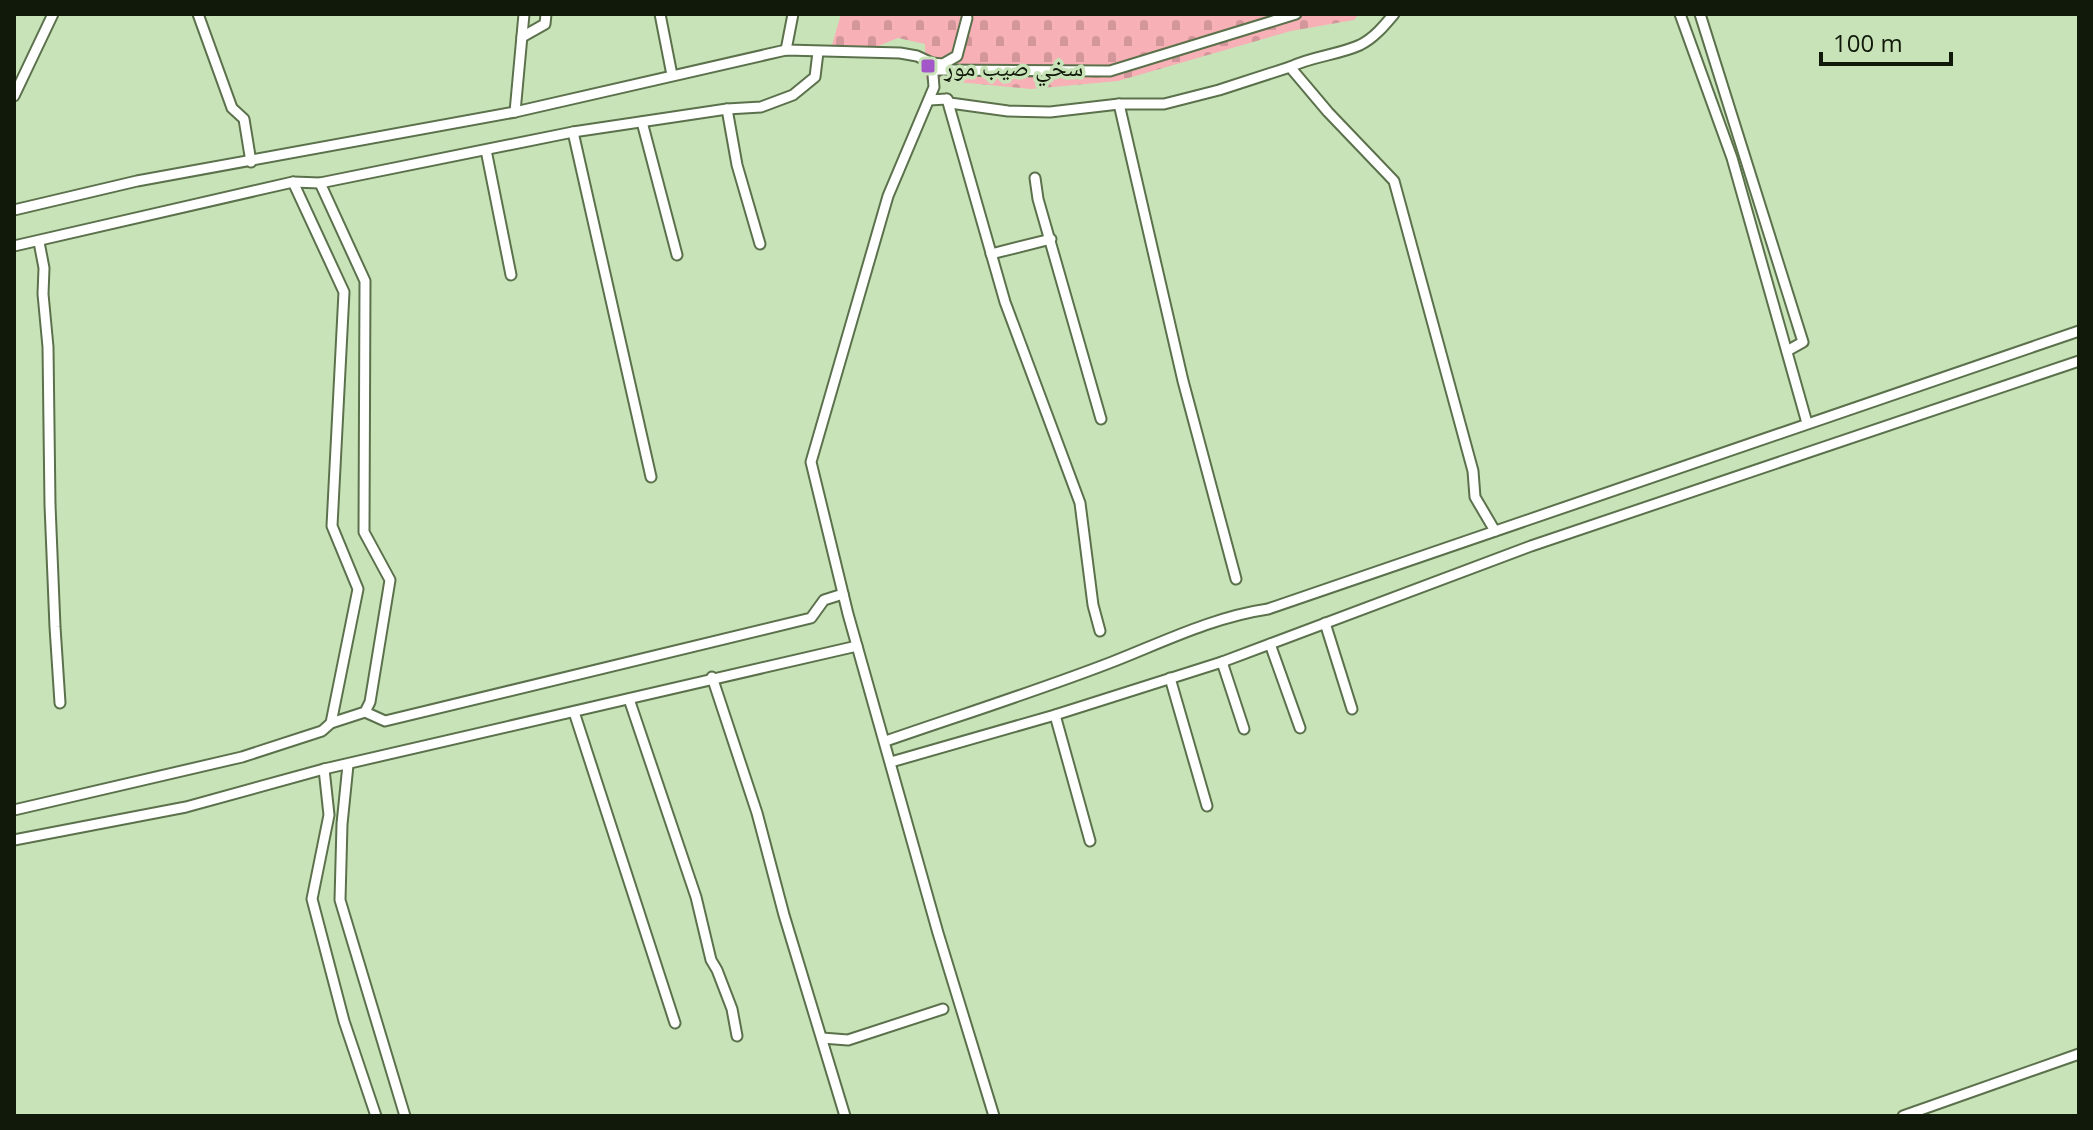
<svg xmlns="http://www.w3.org/2000/svg" width="2093" height="1130" font-family="'Open Sans','Noto Naskh Arabic',sans-serif">
<defs>
<pattern id="cemetery-stones" width="16" height="16" patternUnits="userSpaceOnUse" patternTransform="scale(2)"><rect width="16" height="16" fill="#f7b0b6"/><path d="M2 7V4a2 2 0 0 1 4 0v3zM10 15v-3a2 2 0 0 1 4 0v3z" fill="#d3979b"/></pattern>
</defs>
<rect width="100%" height="100%" fill="#c9e3b9"/>
<polygon fill="url(#cemetery-stones)" points="841,14 1359,14 1354,20 1291,31 1118,81 1031,89 926,79 925,44 898,38 861,53 830,52"/>
<g fill="none" stroke-linecap="round" stroke-linejoin="round">
<g stroke="#5b714c" stroke-width="13">
<g id="minor">
<polyline points="198,14 232,108 244,119 251,162"/>
<polyline points="660,14 672,75"/>
<polyline points="1680,14 1732,158 1807,423"/>
<polyline points="1700,14 1803,342 1787,351"/>
<polyline points="522,37 545,24 546,14"/>
<polyline points="786,50 793,14"/>
<polyline points="932,63 943,64 957,56 967,18"/>
<path d="M 1290,67 C 1313,56 1338,55 1360,45 C 1374,38 1384,26 1394,14"/>
<polyline points="932,70 1110,71 1296,14"/>
<polyline points="14,96 53,14"/>
<polyline points="947,99 1005,302 1080,503 1093,605 1100,631"/>
<polyline points="929,100 947,99 950,103 1008,111 1050,112 1119,104 1164,104 1219,90 1290,67 1328,112 1394,181 1473,471 1475,497 1495,531"/>
<polyline points="1119,104 1183,381 1236,579"/>
<polyline points="727,109 737,165 760,244"/>
<polyline points="515,112 524,14"/>
<polyline points="642,122 677,255"/>
<polyline points="573,132 651,477"/>
<polyline points="486,150 511,275"/>
<polyline points="1035,178 1038,199 1101,419"/>
<polyline points="293,182 344,292 332,526 358,589 331,723"/>
<polyline points="14,210 137,181 515,112 786,50 900,53 917,56 932,63 934,87 888,196 811,462 848,614 938,933 994,1116"/>
<polyline points="39,242 44,268 43,294 48,347 50,505 55,627 60,703"/>
<polyline points="14,246 293,182 320,183 573,132 727,109 761,107 793,95 815,77 818,52"/>
<polyline points="991,254 1051,239"/>
<polyline points="1325,623 1352,709"/>
<polyline points="1270,644 1300,728"/>
<polyline points="1222,662 1244,729"/>
<polyline points="712,677 757,813 784,915 845,1116"/>
<polyline points="1170,678 1207,806"/>
<polyline points="629,699 696,897 711,960 717,970 732,1009 737,1036"/>
<polyline points="365,712 385,721 811,618 824,600 843,594"/>
<polyline points="574,712 675,1023"/>
<polyline points="1055,715 1090,841"/>
<path d="M 886,741 C 961,715 1037,691 1112,662 C 1163,642 1213,617 1268,609 L 2079,331"/>
<polyline points="891,762 1055,715 1222,662 1531,546 2079,361"/>
<polyline points="348,765 342,824 340,900 405,1116"/>
<polyline points="324,769 329,815 312,899 344,1021 376,1116"/>
<polyline points="14,810 242,757 322,731 331,723 365,712 370,702 390,580 364,532 365,281 320,183"/>
<polyline points="14,840 186,807 324,769 857,646"/>
<polyline points="822,1038 848,1040 943,1009"/>
<polyline points="1903,1116 2079,1054"/>
</g>
</g>
<use href="#minor" stroke="#fff" stroke-width="9"/>
</g>
<rect fill="#a356c7" stroke="#c9e3b9" stroke-width="3" x="920" y="58" width="16" height="16" rx="4"/>
<g text-anchor="middle" dominant-baseline="central" stroke-width="7" stroke-linejoin="round" paint-order="stroke">
<g font-size="24" fill="#10190a" stroke="#c9e3b9" text-anchor="start">
<text x="944" y="66">سخي صیب موړ</text>
</g>
</g>
<rect width="2093" height="1130" fill="none" stroke="#10190a" stroke-width="32"/>
<path d="M1821 52v12h130v-12" fill="none" stroke="#10190a" stroke-width="4"/>
<text x="1833" y="52" font-size="24" fill="#10190a" stroke="#c9e3b9" stroke-width="6" paint-order="stroke">100 m</text>
</svg>
